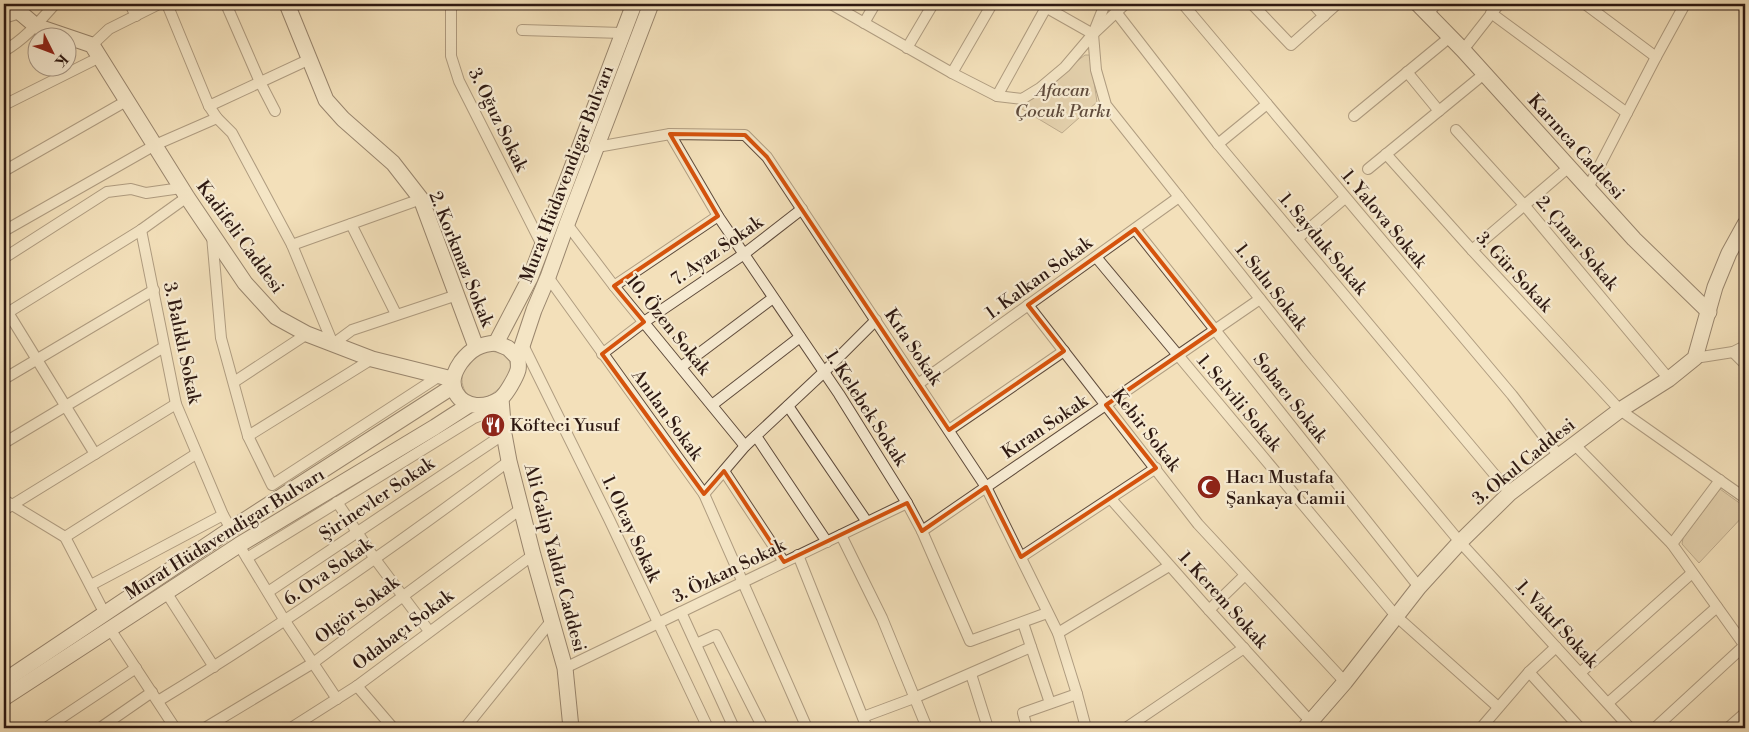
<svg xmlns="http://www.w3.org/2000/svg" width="1749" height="732" font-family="'Libre Bodoni',serif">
<rect width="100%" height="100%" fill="#f3e0ba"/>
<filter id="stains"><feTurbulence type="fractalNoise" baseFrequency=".004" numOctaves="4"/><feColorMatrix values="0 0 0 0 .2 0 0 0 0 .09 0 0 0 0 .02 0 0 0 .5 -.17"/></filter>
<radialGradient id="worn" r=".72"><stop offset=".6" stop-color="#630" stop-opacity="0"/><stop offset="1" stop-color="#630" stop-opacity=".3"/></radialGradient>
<g fill="#d2be9d" stroke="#806c58">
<polygon points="1085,55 1090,55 1097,102 1062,133 1017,106"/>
<path d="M 492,351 C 498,353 506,354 509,360 C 519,377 478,416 465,391 C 457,376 466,359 481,353 C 484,351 489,352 492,351 Z"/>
<polygon points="1720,489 1745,507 1745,514 1699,563 1682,544 1683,538"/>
</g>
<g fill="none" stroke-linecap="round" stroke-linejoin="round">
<g stroke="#5f4b3c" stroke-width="12">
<g id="street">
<polyline points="130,4 136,16"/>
<polyline points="167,4 209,106 310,59"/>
<polyline points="226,4 260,82 275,111"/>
<polyline points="451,4 451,56 459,81 542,245"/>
<polyline points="831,4 952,73 997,96 1022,99 1040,88 1065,67 1093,34 1125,4"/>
<polyline points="1040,4 1093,34"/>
<polyline points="1105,4 1093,34 1096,70 1106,105 1307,358 1460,542 1630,728"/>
<polyline points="1183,4 1512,395 1559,456"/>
<polyline points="1252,4 1291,45 1337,4"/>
<polyline points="1313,4 1324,16"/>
<polyline points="1585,4 1656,57"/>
<polyline points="1116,12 1218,144 1510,493"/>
<polyline points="1491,13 1627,113"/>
<polyline points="1428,14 1436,4"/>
<polyline points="4,18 20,13"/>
<polyline points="864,23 875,4"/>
<polyline points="522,30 622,33"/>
<polyline points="92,45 109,29 159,4"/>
<polyline points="907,48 933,4"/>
<polyline points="1463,50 1499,4"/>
<path d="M 4,51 C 25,39 39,22 55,4"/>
<polyline points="1407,72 1439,111"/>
<polyline points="952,73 992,4"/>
<polyline points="997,96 1048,4"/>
<polyline points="4,105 100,57"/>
<polyline points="209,106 217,118 232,133 292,245 333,344 352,330 457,295"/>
<polyline points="1354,116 1450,37"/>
<polyline points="1456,130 1525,206 1669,379"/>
<polyline points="670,134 718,216 839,394 907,503 922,531 970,641 1047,613"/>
<polyline points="1218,144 1267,104"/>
<polyline points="597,147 670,134 745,135 767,157 986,487 1058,633 1077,694 1086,728"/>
<polyline points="1386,154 1472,250 1620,410 1745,498"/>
<polyline points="1368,169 1484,74"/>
<polyline points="4,171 128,100"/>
<polyline points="1588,188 1656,57 1685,4"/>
<polyline points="351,224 396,314"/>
<polyline points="567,224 614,286 745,446"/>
<polyline points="1135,229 1419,587"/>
<polyline points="141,230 176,404 223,515 231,529"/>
<polyline points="4,231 155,145 217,118"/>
<polyline points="212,236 221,338 248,436 272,485 438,377"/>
<polyline points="1298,238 1345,198"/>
<polyline points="292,245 421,199"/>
<polyline points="1472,250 1569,167"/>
<polyline points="1096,257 1396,616 1498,707"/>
<polyline points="4,258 107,192 131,189 146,193 181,188"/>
<polyline points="548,277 704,494 807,728"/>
<polyline points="614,286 718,216"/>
<polyline points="1028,305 1198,524 1345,682"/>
<polyline points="4,306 95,454"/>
<polyline points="4,315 141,230 187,197"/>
<polyline points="523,345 609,519 708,728"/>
<polyline points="1733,352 1745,364"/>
<polyline points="602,354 644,322 744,254 802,209"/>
<polyline points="1695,358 1733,352 1745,346"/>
<polyline points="681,367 773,298"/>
<polyline points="4,379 154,290"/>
<polyline points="234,382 307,334"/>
<polyline points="918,384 1179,197"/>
<polyline points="712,405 800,337"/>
<polyline points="788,406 867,522"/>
<polyline points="949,430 1064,351"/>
<polyline points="248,436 372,359"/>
<polyline points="756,436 827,542"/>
<polyline points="4,443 164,347"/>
<polyline points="1574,444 1672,544"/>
<polyline points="724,471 784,562"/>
<polyline points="1720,480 1672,544 1745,646"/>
<polyline points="704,494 745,446 824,372 876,320"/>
<polyline points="1111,499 1209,610 1311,722"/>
<polyline points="4,500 65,537 105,614"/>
<polyline points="337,502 375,559 429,631"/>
<polyline points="4,510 176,404"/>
<polyline points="922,531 1260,299"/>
<polyline points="841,535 882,618 927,728"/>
<polyline points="65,537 196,454"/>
<polyline points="239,545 285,621 337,699"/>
<polyline points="798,555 867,728"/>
<polyline points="1021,557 1156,468"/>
<polyline points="247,558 474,418 502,407"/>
<polyline points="91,585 223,515"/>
<polyline points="166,592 214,667"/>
<polyline points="268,592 504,434"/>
<polyline points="1209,610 1245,575"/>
<polyline points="681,612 734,728"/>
<polyline points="1023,623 1050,703"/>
<polyline points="110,629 175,728"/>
<polyline points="1058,633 1169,566"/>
<polyline points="696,644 716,635 763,728"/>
<polyline points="565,668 907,503"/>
<polyline points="1529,672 1580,728"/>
<polyline points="1580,673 1692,573"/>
<polyline points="971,674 988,728"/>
<polyline points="357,686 393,728"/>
<path d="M 158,701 C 280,627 396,546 509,461"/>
<polyline points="1608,703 1717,607"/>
<polyline points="863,717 914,698 1031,647"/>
<polyline points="46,728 136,668"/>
<polyline points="100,728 152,692"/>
<polyline points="205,728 313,663 522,508"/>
<polyline points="291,728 357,686 533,555"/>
<polyline points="465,728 552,620"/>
<polyline points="1027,728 1023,713 1077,694"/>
<polyline points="1126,728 1244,648"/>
<polyline points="1481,728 1529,672 1556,647"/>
<polyline points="1655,728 1745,645"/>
<polyline points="1728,728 1745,713"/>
</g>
</g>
<g stroke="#2e1912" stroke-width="17">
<g id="secondary">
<polyline points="10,4 36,26 92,45 187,197 245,283 276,317 307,334 372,359 452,379"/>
<polyline points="287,4 326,100 343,119 393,163 421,199 476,347"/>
<polyline points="1418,4 1463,50 1634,239 1709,312"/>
<polyline points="496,343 530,278 634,4"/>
<path d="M 496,343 L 508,348 L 518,358 C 518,362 519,366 518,370 C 516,377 506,395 500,399 C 486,408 465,409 456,393 C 450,382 454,372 461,362 C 471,349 480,344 496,343 Z"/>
<polyline points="518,358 534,310 548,277 567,224 651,4"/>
<polyline points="501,399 504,434 509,461 533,555 565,668 571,728"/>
<polyline points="4,681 231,529 452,387"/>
<polyline points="4,698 239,545 435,427 469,405"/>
<polyline points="1305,728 1345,682 1419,587 1460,542 1510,493 1620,410 1669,379 1695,358 1715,287 1729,253 1745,224"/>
</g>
</g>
<use href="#street" stroke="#f7ebd2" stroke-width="10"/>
<use href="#secondary" stroke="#f7ebd2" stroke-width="15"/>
</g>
<path d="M0 0H1749V732H0ZM 670,134 L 745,135 L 767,157 L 949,430 L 1064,351 L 1028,305 L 1135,229 L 1215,330 L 1106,405 L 1156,468 L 1021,557 L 986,487 L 922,531 L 907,503 L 784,562 L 724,471 L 704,494 L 602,354 L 644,322 L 614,286 L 718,216 Z" fill="#f3e0ba" fill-opacity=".55" fill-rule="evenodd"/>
<path fill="none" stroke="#d5530d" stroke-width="4" stroke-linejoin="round" d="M 670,134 L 745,135 L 767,157 L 949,430 L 1064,351 L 1028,305 L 1135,229 L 1215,330 L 1106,405 L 1156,468 L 1021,557 L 986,487 L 922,531 L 907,503 L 784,562 L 724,471 L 704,494 L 602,354 L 644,322 L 614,286 L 718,216 Z"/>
<defs>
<g id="restaurant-disc" transform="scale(1.25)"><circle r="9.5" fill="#8f2418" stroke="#f7ebd2"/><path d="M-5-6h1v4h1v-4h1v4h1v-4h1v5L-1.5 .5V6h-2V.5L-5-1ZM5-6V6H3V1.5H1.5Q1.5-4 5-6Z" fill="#fff"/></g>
<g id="mosque-disc" transform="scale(1.25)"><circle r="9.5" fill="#8f2418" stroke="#f7ebd2"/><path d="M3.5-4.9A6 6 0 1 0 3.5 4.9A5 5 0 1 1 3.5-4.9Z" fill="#fff"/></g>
</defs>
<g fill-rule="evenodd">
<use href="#restaurant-disc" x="493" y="425"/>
<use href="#mosque-disc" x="1209" y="487"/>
</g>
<g text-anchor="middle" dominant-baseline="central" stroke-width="4.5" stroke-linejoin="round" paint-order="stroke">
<g font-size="18" font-style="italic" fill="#5f4b3c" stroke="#f7ebd2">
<text x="1063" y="90">Afacan<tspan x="1063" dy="21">Çocuk Parkı</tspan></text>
</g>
<g font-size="18" fill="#2e1912" stroke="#f7ebd2">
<text transform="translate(498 120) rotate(64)">3. Oğuz Sokak</text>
<text transform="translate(1576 147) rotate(48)">Karınca Caddesi</text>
<text transform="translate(567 174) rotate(-69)">Murat Hüdavendigar Bulvarı</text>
<text transform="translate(1384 219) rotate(50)">1. Yalova Sokak</text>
<text transform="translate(240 237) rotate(54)">Kadifeli Caddesi</text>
<text transform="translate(1577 243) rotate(50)">2. Çınar Sokak</text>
<text transform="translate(1323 244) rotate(50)">1. Sayduk Sokak</text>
<text transform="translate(717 251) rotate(-35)">7. Ayaz Sokak</text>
<text transform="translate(461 259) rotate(68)">2. Korkmaz Sokak</text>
<text transform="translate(1514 272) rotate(47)">3. Gür Sokak</text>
<text transform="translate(1039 278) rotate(-36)">1. Kalkan Sokak</text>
<text transform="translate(1271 287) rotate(52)">1. Sulu Sokak</text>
<text transform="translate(668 325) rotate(51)">10. Özen Sokak</text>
<text transform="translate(182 343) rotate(78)">3. Balıklı Sokak</text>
<text transform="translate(913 347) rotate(56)">Kıta Sokak</text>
<text transform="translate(1290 398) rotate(52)">Sobacı Sokak</text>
<text transform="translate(1239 403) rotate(50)">1. Selvili Sokak</text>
<text transform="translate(866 408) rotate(57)">1. Kelebek Sokak</text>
<text transform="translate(667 415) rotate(54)">Anılan Sokak</text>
<text transform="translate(1045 427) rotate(-34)">Kıran Sokak</text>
<text transform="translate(1146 430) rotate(52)">Kebir Sokak</text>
<text transform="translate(1524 462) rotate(-39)">3. Okul Caddesi</text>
<text transform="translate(377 499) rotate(-34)">Şirinevler Sokak</text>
<text transform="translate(631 529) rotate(65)">1. Olcay Sokak</text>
<text transform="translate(225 534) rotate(-32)">Murat Hüdavendigar Bulvarı</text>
<text transform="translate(555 558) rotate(75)">Ali Galip Yaldız Caddesi</text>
<text transform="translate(729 571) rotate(-26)">3. Özkan Sokak</text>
<text transform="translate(328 572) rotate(-35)">6. Ova Sokak</text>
<text transform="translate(1223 600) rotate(48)">1. Kerem Sokak</text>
<text transform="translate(357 610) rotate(-37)">Olgör Sokak</text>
<text transform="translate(1557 624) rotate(47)">1. Vakıf Sokak</text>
<text transform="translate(403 630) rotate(-37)">Odabaçı Sokak</text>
</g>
<g font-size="18" fill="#2e1912" stroke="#f7ebd2" text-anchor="start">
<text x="510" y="425">Köfteci Yusuf</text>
<text x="1226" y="477">Hacı Mustafa<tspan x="1226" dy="21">Şankaya Camii</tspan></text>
</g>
</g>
<rect width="1749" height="732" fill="none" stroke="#f3e0ba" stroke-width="20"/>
<rect x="5" y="5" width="1739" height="722" fill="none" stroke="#2e1912" stroke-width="2.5"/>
<rect x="10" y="10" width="1729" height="712" fill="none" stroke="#2e1912"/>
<g transform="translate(52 52) rotate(132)"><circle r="24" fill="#f7ebd2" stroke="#a79785"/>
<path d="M0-4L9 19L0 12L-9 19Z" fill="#8f2418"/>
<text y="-8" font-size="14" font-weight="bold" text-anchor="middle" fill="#2e1912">K</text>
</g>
<rect width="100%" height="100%" filter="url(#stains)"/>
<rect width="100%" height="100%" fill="url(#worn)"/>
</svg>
